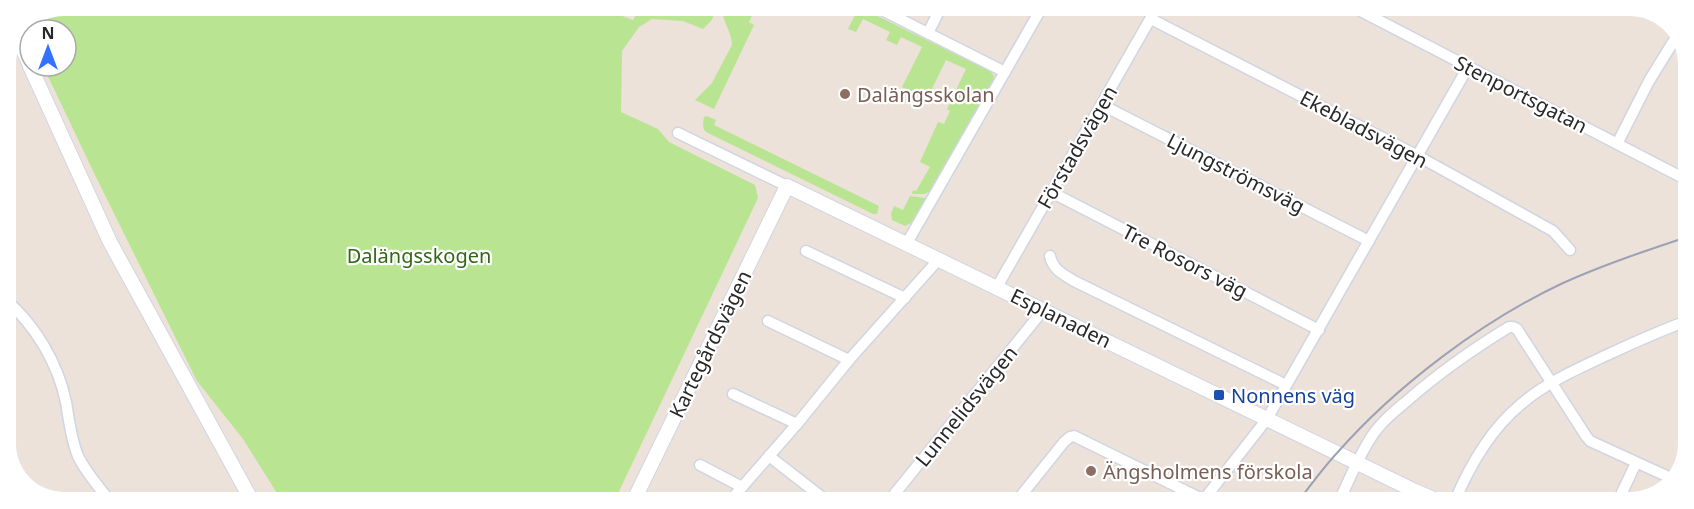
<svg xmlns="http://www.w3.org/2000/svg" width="1694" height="509" font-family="'Noto Sans',sans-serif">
<rect width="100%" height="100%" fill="#ece2d9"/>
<g fill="#b9e593">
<polygon points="64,6 598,7 633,20 640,7 718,7 711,21 703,29 683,21 652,19 639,27 622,51 621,112 658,129 669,142 755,185 758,198 614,502 340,501 338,499 329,501 282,501 243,439 197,381 95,175 43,66 66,66 66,30 30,30 30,38 23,23"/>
<path d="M 723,7 L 756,7 L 749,22 L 754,25 L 714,109 L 695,100 L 712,83 L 732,45 C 732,31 721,21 723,7 Z"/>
<polygon points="859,7 990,71 994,76 993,81 929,192 924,194 912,194 913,190 916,191 930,167 920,162 938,122 944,124 950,111 947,109 966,69 946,60 927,99 902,87 922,47 901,37 897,45 886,40 890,32 863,19 856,32 848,29"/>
<path d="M 707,116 L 716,120 L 714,125 L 879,206 L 877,214 L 873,214 L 706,132 C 702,129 703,122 704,117 Z"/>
<polygon points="910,196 926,198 913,222 905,226 892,220 891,214 894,206 903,210"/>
</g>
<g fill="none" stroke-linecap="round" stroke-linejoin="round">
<g stroke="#cfd5e2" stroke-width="13">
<g id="street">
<polyline points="876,7 1005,72"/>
<polyline points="1355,8 1687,180"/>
<polyline points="1151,19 1418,156 1553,231 1570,250"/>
<polyline points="928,33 941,7"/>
<polyline points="1102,105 1369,241"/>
<polyline points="678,133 787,186"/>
<polyline points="1618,142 1649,81 1678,34"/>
<polyline points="1051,192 1319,330"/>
<polyline points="907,243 1042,7"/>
<polyline points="806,251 905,298"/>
<path d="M 1050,256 C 1053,270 1063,274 1074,281 L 1286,385"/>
<polyline points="997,287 1157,7"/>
<path d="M 6,300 C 36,326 58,364 66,402 C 69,420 71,439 78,456 C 86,473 99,487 110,501"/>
<polyline points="768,321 849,360"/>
<polyline points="733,394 797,424"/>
<polyline points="769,456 828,502"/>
<polyline points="700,465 742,487"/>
<polyline points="729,502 797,424 849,360 939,259"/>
<polyline points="888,502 1044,309"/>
<polyline points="1016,502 1064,442 1070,437 1074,436 1204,500"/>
<polyline points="1202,502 1267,419 1468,67"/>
<path d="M 1338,503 C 1349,481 1358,457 1372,436 C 1381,422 1395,411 1408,400 C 1440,372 1473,349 1509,327 L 1513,327 L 1517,329 L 1586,436 L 1590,441 L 1673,479"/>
<path d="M 1454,503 C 1469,467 1490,430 1520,405 C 1545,383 1577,369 1607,355 C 1633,343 1659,331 1687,321"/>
<polyline points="1617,503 1636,463"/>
</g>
</g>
<g stroke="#cfd5e2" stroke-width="16">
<g id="secondary">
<polyline points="17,37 30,65"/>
<polyline points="30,66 110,242 252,501"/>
<polyline points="633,502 787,186 1415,491 1443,503"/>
</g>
</g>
<use href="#street" stroke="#fff" stroke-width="10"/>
<use href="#secondary" stroke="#fff" stroke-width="14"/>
<path stroke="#9ca2b4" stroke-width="2" d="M 1297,503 C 1310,486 1323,468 1337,453 C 1396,386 1482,321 1563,283 C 1603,265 1645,251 1687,237"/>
</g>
<g fill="#8d6e63" stroke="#fff" stroke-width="2">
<circle cx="845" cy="94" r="6"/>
<circle cx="1091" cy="471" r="6"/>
</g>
<rect fill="#1a4fb4" stroke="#fff" stroke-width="2" x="1213" y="389" width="12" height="12" rx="3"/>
<g text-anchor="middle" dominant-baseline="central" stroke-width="4.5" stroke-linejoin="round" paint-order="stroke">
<g font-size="20" fill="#785e54" stroke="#fff" text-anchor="start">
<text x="857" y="94">Dalängsskolan</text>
<text x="1103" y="471">Ängsholmens förskola</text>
</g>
<g font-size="20" fill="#282828" stroke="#fff">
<text transform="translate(1521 94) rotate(27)">Stenportsgatan</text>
<text transform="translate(1364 129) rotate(28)">Ekebladsvägen</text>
<text transform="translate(1077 147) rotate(-60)">Förstadsvägen</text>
<text transform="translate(1236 173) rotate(27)">Ljungströmsväg</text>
<text transform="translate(1185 261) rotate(27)">Tre Rosors väg</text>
<text transform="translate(1061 318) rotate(26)">Esplanaden</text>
<text transform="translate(710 344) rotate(-64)">Kartegårdsvägen</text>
<text transform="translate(966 406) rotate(-51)">Lunnelidsvägen</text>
</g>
<g font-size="20" fill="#316716" stroke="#fff">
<text x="419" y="255">Dalängsskogen</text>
</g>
<g font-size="20" fill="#164399" stroke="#fff" text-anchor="start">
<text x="1231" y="395">Nonnens väg</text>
</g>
</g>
<path d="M0 0H1694V509H0ZM64 16H1630A48 48 0 0 1 1678 64V444A48 48 0 0 1 1630 492H64A48 48 0 0 1 16 444V64A48 48 0 0 1 64 16Z" fill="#fff" fill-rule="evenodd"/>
<g transform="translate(48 48)"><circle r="28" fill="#ffffff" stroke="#a9a9a9" stroke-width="1.5"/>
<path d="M0-4.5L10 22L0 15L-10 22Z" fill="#3371ff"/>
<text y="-9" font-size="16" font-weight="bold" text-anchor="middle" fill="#282828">N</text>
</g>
</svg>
